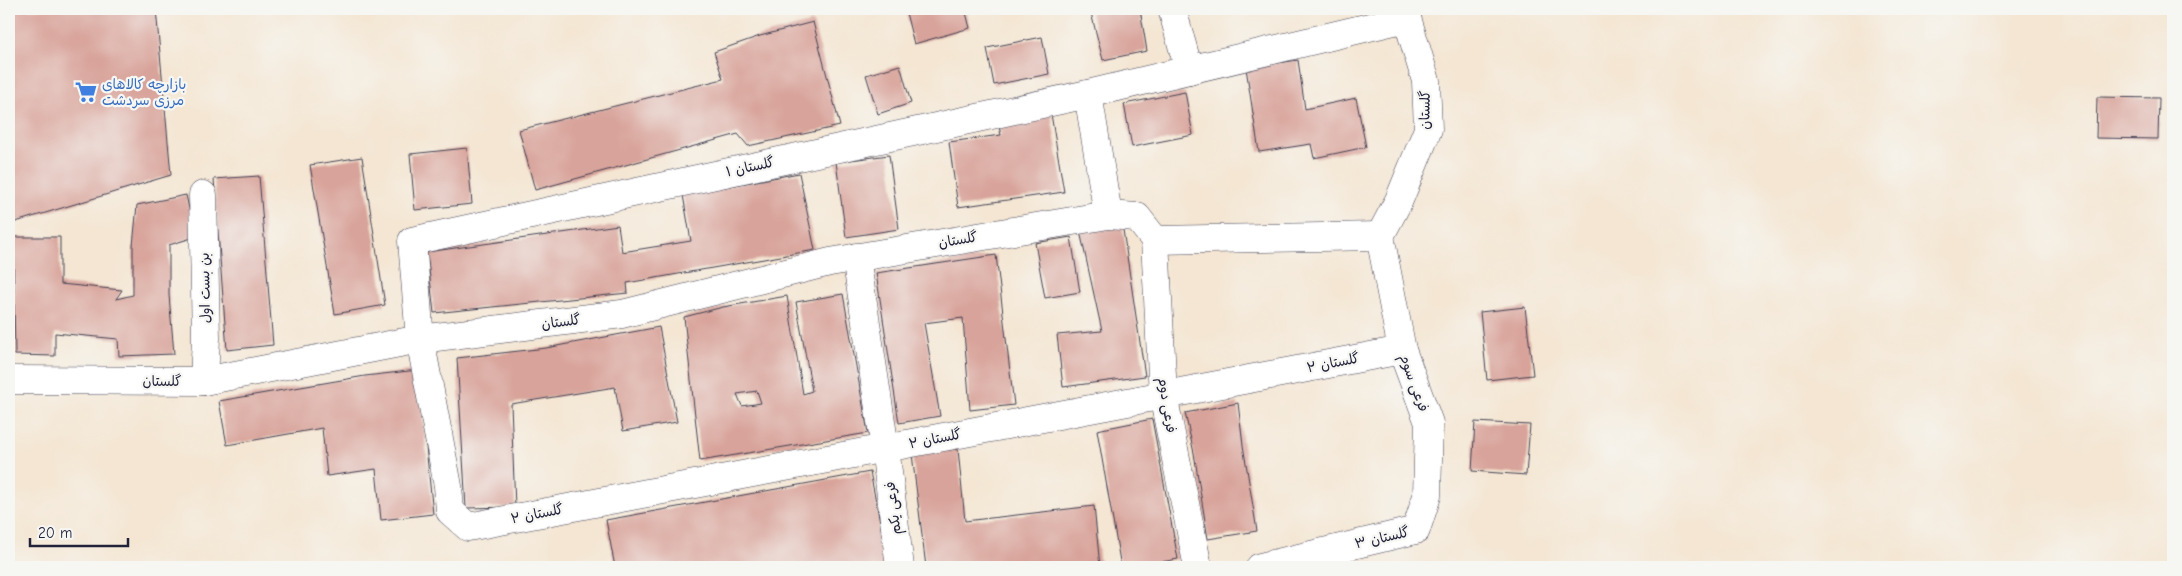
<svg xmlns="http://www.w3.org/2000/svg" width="2182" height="576" font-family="'Comic Neue','Playpen Sans Arabic',sans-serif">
<rect width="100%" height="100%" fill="#f6f6f2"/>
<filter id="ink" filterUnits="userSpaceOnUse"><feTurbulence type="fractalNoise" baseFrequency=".02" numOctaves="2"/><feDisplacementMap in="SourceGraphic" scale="10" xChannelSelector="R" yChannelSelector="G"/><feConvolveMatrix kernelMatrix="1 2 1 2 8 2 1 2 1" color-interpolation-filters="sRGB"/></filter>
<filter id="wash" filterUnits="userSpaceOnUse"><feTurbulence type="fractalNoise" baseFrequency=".0096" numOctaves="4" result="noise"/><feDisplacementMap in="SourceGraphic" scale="20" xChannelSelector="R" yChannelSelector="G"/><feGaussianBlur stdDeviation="1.12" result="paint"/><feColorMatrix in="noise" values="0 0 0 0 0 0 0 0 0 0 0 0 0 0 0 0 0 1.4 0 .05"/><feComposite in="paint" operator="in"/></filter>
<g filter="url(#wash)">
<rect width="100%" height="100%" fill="#f4e6d3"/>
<g id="blocks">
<g fill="#d8a39a" fill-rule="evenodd">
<polygon points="9,9 156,9 171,175 9,224"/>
<polygon points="905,9 965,9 970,28 914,44"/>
<polygon points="1090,9 1140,9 1147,51 1103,60"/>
<polygon points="813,22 840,126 748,146 738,134 535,190 519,130 723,79 714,52 760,36"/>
<polygon points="1042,37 1049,74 994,85 987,48"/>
<polygon points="1298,60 1305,109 1356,98 1366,147 1314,158 1311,144 1259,152 1246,68"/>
<polygon points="900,65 911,103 878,114 866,75"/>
<polygon points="1185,92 1193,135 1132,147 1124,104"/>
<polygon points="2097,97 2159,98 2158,139 2096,138"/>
<polygon points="1051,114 1064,192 958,207 949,142 1001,135 998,123"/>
<polygon points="467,148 472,204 415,210 410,154"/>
<polygon points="889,155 899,229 846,237 836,162"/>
<polygon points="362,157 385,305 335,314 310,165"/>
<polygon points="799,173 815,250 627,283 628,293 434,313 427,252 618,225 622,252 691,241 683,195"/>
<polygon points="259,176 273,345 227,350 214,179"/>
<polygon points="186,195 195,237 169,245 169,295 174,354 119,356 118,339 55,333 55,356 15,355 13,237 60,237 60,284 122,290 116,299 133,295 133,246 137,205"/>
<polygon points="1122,223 1145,376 1063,387 1057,335 1102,331 1080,231"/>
<polygon points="1071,237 1080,292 1045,298 1035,243"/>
<polygon points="996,255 1014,405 970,410 963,318 924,323 940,416 899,423 876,273"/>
<path d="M 843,294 L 868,433 L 700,461 L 684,317 L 723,307 L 787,296 L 803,394 L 812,391 L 796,302 ZM 757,391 L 761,403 L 742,406 L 737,394 Z"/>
<polygon points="1525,307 1533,375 1487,380 1480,312"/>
<polygon points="659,327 677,422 623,431 615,387 511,404 515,507 466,508 457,358 546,348"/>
<polygon points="418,370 433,514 381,520 376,469 327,476 322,428 227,445 219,401 365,376"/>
<polygon points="1238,403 1243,445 1257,531 1208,539 1194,453 1185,413"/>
<polygon points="1152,419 1178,559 1133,567 1121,567 1097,430"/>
<polygon points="1475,422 1530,425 1526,475 1472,471"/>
<polygon points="958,449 965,521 1094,506 1100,567 926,567 912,454"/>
<polygon points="870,472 889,567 615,567 606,520"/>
<polygon points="9,561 18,561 19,567 9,567"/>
</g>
</g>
</g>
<g filter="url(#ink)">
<use href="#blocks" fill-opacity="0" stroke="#423f52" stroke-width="1"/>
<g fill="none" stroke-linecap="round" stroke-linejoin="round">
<g stroke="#423f52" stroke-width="29">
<g id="minor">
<polyline points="1172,9 1189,70"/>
<polyline points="1088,94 1108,215"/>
<polyline points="203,195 206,338 204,381"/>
<polyline points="1380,236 1399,200 1428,129 1426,81 1407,18 1401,9"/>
<polyline points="1155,240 1163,395 1198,567"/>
<polyline points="856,257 885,448 900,567"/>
<polyline points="1402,350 468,527 450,511 448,486 420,339 412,241 1088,94 1407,18"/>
<polyline points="9,380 204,381 420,339 622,314 830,262 1108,215 1137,217 1155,240 1380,236"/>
<polyline points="1260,567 1416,530 1427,496 1429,423 1402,350 1380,236"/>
</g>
</g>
<use href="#minor" stroke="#fff" stroke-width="28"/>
</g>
</g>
<defs>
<g id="supermarket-bare" transform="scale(1.725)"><path d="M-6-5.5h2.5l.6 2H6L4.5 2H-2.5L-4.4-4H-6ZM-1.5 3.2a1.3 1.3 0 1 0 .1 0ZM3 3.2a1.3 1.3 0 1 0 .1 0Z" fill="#3f7fe0" stroke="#f6f6f2" stroke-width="2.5" paint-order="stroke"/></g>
</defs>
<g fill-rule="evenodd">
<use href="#supermarket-bare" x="86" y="92"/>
</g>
<g text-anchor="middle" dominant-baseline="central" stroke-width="4.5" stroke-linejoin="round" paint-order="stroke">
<g font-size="14" fill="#366cbe" stroke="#f6f6f2" text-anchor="start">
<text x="102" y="84">بازارچه کالاهای<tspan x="102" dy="16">مرزی سردشت</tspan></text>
</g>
<g font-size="14" fill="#22223b" stroke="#f6f6f2">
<text transform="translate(1425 110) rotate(-89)">گلستان</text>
<text transform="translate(750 167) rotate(-12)">گلستان ۱</text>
<text transform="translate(958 240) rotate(-9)">گلستان</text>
<text transform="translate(205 288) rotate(-91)">بن بست اول</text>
<text transform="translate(561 322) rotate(-7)">گلستان</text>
<text transform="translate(1333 363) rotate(-11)">گلستان ۲</text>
<text x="162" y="381">گلستان</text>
<text transform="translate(1414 383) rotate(70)">فرعی سوم</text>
<text transform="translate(1167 405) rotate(81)">فرعی دوم</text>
<text transform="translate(935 439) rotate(-11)">گلستان ۲</text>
<text transform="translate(893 508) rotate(-97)">فرعی یکم</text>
<text transform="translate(537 514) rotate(-11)">گلستان ۲</text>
<text transform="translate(1382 538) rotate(-13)">گلستان ۳</text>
</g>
</g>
<rect width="2182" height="576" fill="none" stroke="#f6f6f2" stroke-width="30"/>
<path d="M30 538v8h98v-8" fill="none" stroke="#22223b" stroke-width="2.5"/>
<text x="38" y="538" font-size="15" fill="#22223b" stroke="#f6f6f2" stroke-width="4" paint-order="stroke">20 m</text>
</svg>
